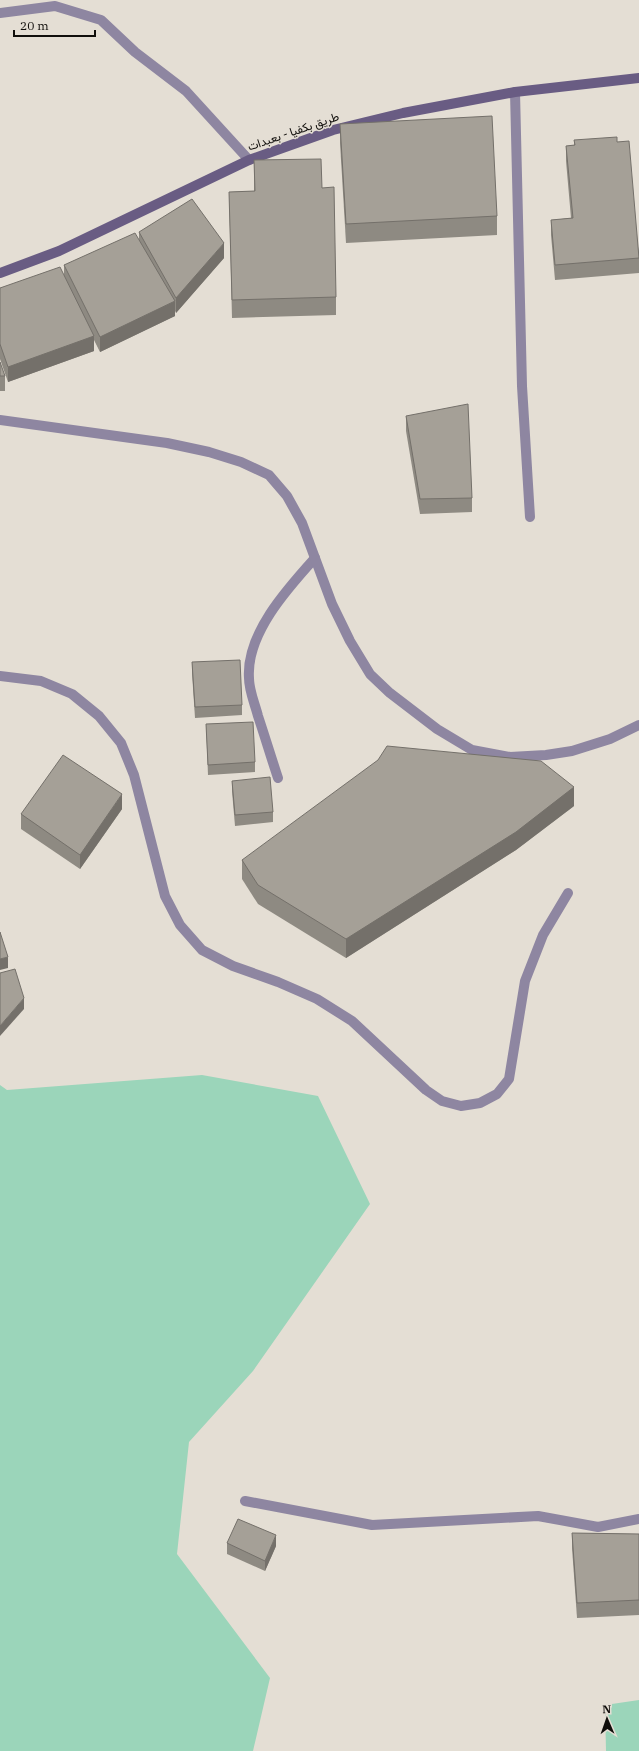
<svg xmlns="http://www.w3.org/2000/svg" width="639" height="1751" font-family="'IBM Plex Serif',Vazirmatn,serif">
<rect width="100%" height="100%" fill="#e4ded4"/>
<g fill="#9bd5ba">
<polygon points="202,1075 318,1096 370,1204 253,1371 189,1442 177,1554 270,1678 253,1751 0,1751 0,1085 7,1090"/>
<polygon points="639,1700 639,1751 606,1751 605,1705"/>
</g>
<g fill="none" stroke-linecap="round" stroke-linejoin="round">
<g stroke="#8e86a1" stroke-width="10">
<polyline points="0,13 55,6 101,20 135,52 186,91 249,160"/>
<polyline points="515,92 522,386 530,517"/>
<polyline points="0,676 41,681 72,694 99,716 121,743 134,775 165,896 180,925 202,950 233,966 278,982 317,999 352,1021 426,1090 442,1101 461,1106 480,1103 497,1094 509,1079 525,981 543,935 568,893"/>
<path d="M 278,778 C 271,757 265,737 258,716 C 255,704 249,691 249,678 C 246,634 287,589 315,558"/>
<polyline points="245,1501 372,1525 538,1516 598,1527 639,1519"/>
</g>
<polyline stroke="#8e86a1" stroke-width="10" points="0,420 167,443 209,452 241,462 269,475 287,496 302,523 332,604 350,641 370,674 390,693 437,729 472,750 510,757 546,755 572,751 610,739 639,725"/>
<polyline stroke="#695c83" stroke-width="10" points="0,273 59,251 249,160 333,130 403,113 515,92 639,78"/>
</g>
<g fill="#8e8a82">
<polygon points="340,124 497,216 497,235 346,243 340,143"/>
<polygon points="574,140 617,142 639,252 639,273 555,280 551,235 551,220 571,218 566,161 566,146 574,145"/>
<polygon points="254,160 322,188 336,297 336,315 232,318 229,192 254,191"/>
<polygon points="139,232 224,258 176,313 175,311 175,316 100,352 94,340 94,351 8,382 0,359 0,288 64,275 64,265 139,240"/>
<rect x="0" y="376" width="5" height="15"/>
<polygon points="406,416 472,498 472,512 420,514 406,431"/>
<polygon points="192,662 242,705 242,715 195,718 192,673"/>
<polygon points="206,724 255,762 255,772 208,775"/>
<polygon points="232,781 273,812 273,822 235,826 232,791"/>
<polygon points="574,806 516,850 346,958 258,904 242,879 242,860"/>
<polygon points="122,809 80,869 21,829 21,814"/>
<polygon points="572,1533 639,1534 639,1615 577,1618 572,1548"/>
<polygon points="227,1543 276,1546 265,1571 227,1554"/>
</g>
<g fill="#74706a">
<polygon points="224,243 224,258 176,313 176,298"/>
<polygon points="175,301 175,316 100,352 100,337"/>
<polygon points="94,336 94,351 8,382 8,367"/>
<polygon points="574,787 574,806 516,850 346,958 346,939"/>
<polygon points="122,794 122,809 80,869 80,855"/>
<polygon points="8,957 8,968 0,970 0,959"/>
<polygon points="24,998 24,1009 0,1036 0,1026"/>
<polygon points="276,1535 276,1546 265,1571 265,1561"/>
</g>
<g fill="#a5a097" stroke="#74706a">
<polygon points="492,116 497,216 346,224 340,124"/>
<polygon points="617,137 617,142 629,141 639,258 555,265 551,220 573,218 566,146 575,145 574,140"/>
<polygon points="321,159 322,188 334,187 336,297 232,300 229,192 255,191 254,160"/>
<polygon points="192,199 224,243 176,298 139,232"/>
<polygon points="135,233 175,301 100,337 64,265"/>
<polygon points="60,267 94,336 8,367 0,344 0,288"/>
<polygon points="0,362 5,376 0,376"/>
<polygon points="468,404 472,498 420,499 406,416"/>
<polygon points="240,660 242,705 195,707 192,662"/>
<polygon points="253,722 255,762 208,765 206,724"/>
<polygon points="387,746 541,761 574,787 516,832 346,939 258,885 242,860 378,760"/>
<polygon points="63,755 122,794 80,855 21,814"/>
<polygon points="270,777 273,812 235,815 232,781"/>
<polygon points="0,932 8,957 0,959"/>
<polygon points="15,969 24,998 0,1026 0,973"/>
<polygon points="238,1519 276,1535 265,1561 227,1543"/>
<polygon points="572,1533 639,1534 639,1600 577,1603"/>
</g>
<g text-anchor="middle" dominant-baseline="central" stroke-width="3" stroke-linejoin="round" paint-order="stroke">
<g font-size="12" fill="#100e0b" stroke="#e4ded4">
<text transform="translate(293 131) rotate(-19)">طريق بكفيا - بعبدات</text>
</g>
</g>
<g transform="translate(607 1719) rotate(358)" stroke="#e4ded4" stroke-width="3" paint-order="stroke">
<path d="M0-3L7 15L0 10L-7 15Z" fill="#100e0b"/>
<text y="-6" font-size="11" font-weight="bold" text-anchor="middle" fill="#100e0b">N</text>
</g>
<path d="M14 30v6h81v-6" fill="none" stroke="#100e0b" stroke-width="2"/>
<text x="20" y="30" font-size="12" fill="#100e0b" stroke="#e4ded4" stroke-width="3" paint-order="stroke">20 m</text>
</svg>
